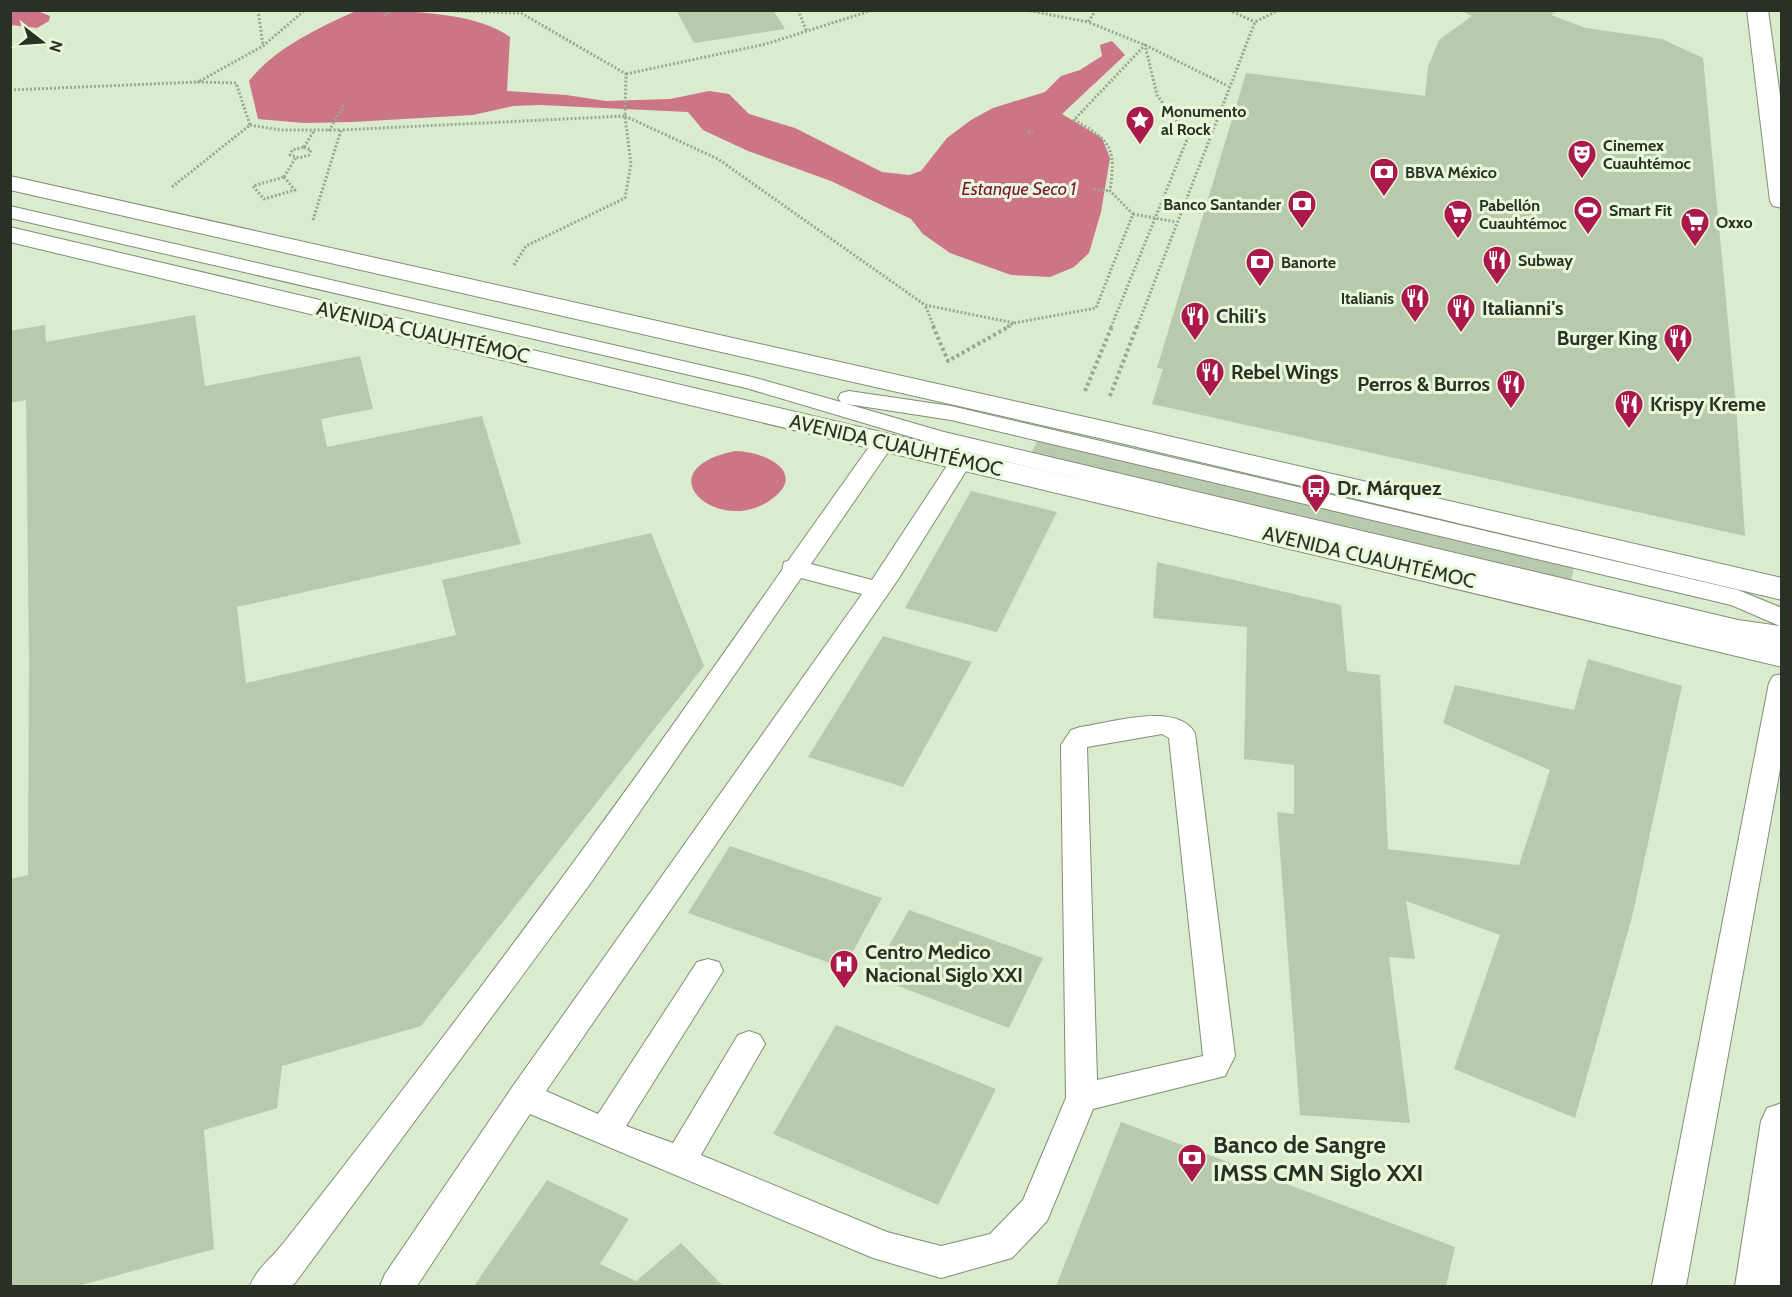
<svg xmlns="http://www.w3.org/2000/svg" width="1792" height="1297" font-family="Cabin,sans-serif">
<rect width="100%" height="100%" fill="#daebce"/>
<g fill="#cc7587">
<polygon points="10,11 38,11 50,16 49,21 37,28 11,25"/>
<path d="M 356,11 C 399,10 475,11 510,37 L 507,91 L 566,95 L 606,101 L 670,99 L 709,91 L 729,94 L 749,114 L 795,128 L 882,172 L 909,175 L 921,171 L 947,138 L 971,120 L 993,108 L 1045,92 L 1061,76 L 1080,70 L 1102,56 L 1100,45 L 1112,41 L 1125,55 L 1062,114 L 1102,138 L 1110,158 L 1101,212 L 1089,253 L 1074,267 L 1050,277 L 1011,275 L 950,253 L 923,234 L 911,219 L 831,181 L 748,151 L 703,130 L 688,112 L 540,105 L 513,106 L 473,115 L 352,122 L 304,123 L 258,119 L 249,81 C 275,48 318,28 356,11 Z"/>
<path d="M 735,451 C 764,451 811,473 769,501 C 717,536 643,470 735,451 Z"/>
</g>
<g fill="#b9c9ad">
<polygon points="676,10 773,10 785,29 694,43"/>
<polygon points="1460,10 1558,10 1551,15 1586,28 1662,39 1703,58 1736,406 1745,536 1152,404 1163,369 1157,368 1246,73 1425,96 1428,67 1439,40 1472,16"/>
<polygon points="195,315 205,386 360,356 373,409 321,419 327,447 482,416 521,544 237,607 246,683 456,635 442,580 651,533 704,666 421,1026 282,1066 277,1108 204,1130 214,1249 78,1286 14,1286 10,1285 10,879 28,875 29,660 26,400 10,403 10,331 45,325 46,342"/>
<polygon points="1037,441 1080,451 1084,444 1574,567 1569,591 1031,454"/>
<polygon points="971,491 1057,512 997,632 905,608"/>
<polygon points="1157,562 1341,605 1347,671 1380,675 1388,849 1519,865 1550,770 1443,723 1455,685 1574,710 1588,659 1682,686 1632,917 1575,1118 1454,1069 1500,935 1406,901 1415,959 1389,957 1410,1123 1300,1115 1277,812 1294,814 1294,765 1244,759 1247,627 1153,618"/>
<polygon points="883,636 972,662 903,787 808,757"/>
<polygon points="730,846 882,898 844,968 688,913"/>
<polygon points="909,910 1043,958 1009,1028 872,976"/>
<polygon points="836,1025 996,1089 938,1205 773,1134"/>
<polygon points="1121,1122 1455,1247 1446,1286 1056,1286"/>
<polygon points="547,1180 629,1219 600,1264 636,1281 681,1243 723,1286 474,1286"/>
</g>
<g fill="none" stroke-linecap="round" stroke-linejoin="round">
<g stroke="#808f75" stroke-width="2">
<g id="lane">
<path d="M 10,206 L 752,377 L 841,402 L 838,398 L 841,393 L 849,391 L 951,406 L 1738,590 L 1782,608 L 1782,644 L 1738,638 L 938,445 L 746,388 L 10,218 ZM 847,404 L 951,420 L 1731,605 L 1780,626 L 1738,620 L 944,432 Z"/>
<path d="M 884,435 L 892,437 L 895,442 L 811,564 L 872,580 L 954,455 L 970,455 L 973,460 L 899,578 L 546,1091 L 598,1114 L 697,962 L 708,959 L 719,962 L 723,971 L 626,1126 L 673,1143 L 738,1035 L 749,1031 L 760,1035 L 765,1044 L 701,1155 L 887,1232 L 941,1246 L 990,1234 L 1023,1200 L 1066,1098 L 1061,745 L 1071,730 L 1080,727 C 1110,723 1177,701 1195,733 L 1235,1056 L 1225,1076 L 1093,1109 L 1047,1221 L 1012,1258 L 941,1278 L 873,1258 L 530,1114 L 417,1286 L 380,1286 L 385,1274 L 513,1086 L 862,594 L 801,578 L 590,884 L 295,1283 L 291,1286 L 250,1286 C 256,1269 274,1256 285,1241 C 322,1194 358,1148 394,1101 C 528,927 657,750 782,570 L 784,562 L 788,561 L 876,437 ZM 1162,734 L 1169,738 L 1203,1056 L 1097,1080 L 1087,747 Z"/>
<polygon points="1782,674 1782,758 1686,1286 1652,1286 1769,683 1773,676"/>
</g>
</g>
<g stroke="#808f75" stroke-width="2">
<polygon id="street" points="1782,1103 1780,1286 1735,1286 1761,1121 1767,1108"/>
</g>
<g stroke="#808f75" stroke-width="2">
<polygon id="secondary" points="1747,10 1768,10 1782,110 1782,208 1773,206 1770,201"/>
</g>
<g stroke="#808f75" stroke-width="2">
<g id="primary">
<polygon points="10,176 1112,423 1782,578 1782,600 1112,441 10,190"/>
<polygon points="10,227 1782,644 1782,667 10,242"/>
</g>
</g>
<g stroke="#9aa891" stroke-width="3" stroke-dasharray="2 2" stroke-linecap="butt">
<polyline points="258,10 263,45"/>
<polyline points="798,10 807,32"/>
<polyline points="1026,10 1088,22"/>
<polyline points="1096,10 1088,22 1145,45 1228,86"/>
<polyline points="1229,10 1255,22"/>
<polyline points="384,16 392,10"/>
<polyline points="626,74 766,44 873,10"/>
<polyline points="10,90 198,82"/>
<polyline points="625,116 718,159 925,305"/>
<polyline points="250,125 280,130 341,130"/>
<polyline points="329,131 345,103"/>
<polyline points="1028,131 1033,133"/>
<polygon points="304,147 311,150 309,155 299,158 290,155 292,150"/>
<polyline points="304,147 314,131"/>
<polygon points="284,177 295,190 264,199 253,186"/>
<polyline points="284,177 296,157"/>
<polyline points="172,187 250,125 236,83 198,82 263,46 305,10"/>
<polyline points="1094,189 1110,191"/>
<polyline points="1133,214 1176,222"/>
<polyline points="313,220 341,130 625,116 626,74 521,13 423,10"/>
<polyline points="514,265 526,246 625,198 631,164 625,117"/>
<path d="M 1014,323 L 1096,308 L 1133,214 L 1110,191 C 1116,148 1112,141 1074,120 L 1145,45 L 1157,95 L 1188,137 L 1111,327"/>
<polyline points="934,327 925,305 1014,323"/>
<polyline points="1007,327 1014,323"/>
<polyline points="1137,327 1255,22 1279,10"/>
</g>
<g stroke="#9aa891" stroke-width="4" stroke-dasharray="3 3" stroke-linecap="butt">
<polyline points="933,326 948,361 1010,326"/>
<polyline points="1085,391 1112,326"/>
<polyline points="1110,396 1137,326"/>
</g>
<use href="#lane" fill="#fff" fill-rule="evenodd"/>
<use href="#street" fill="#fff" fill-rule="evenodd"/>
<use href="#secondary" fill="#fff" fill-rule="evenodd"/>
<use href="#primary" fill="#fff" fill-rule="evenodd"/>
</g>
<defs>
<g id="sight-pin" transform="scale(1.5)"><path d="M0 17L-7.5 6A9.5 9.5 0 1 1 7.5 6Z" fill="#ab194c" stroke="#e8f9db"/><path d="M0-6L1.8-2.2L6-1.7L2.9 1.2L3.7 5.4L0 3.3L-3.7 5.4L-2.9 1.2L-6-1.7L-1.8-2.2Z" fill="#fff"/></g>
<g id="theatre-pin" transform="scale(1.5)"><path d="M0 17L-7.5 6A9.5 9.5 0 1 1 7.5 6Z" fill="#ab194c" stroke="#e8f9db"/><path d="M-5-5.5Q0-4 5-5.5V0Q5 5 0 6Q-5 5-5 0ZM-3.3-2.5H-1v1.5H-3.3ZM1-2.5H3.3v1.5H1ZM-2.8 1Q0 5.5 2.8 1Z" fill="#fff"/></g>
<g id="bank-pin" transform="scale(1.5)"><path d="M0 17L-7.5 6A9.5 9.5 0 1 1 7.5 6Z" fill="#ab194c" stroke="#e8f9db"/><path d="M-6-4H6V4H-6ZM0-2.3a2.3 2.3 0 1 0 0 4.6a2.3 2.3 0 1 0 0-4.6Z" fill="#fff"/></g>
<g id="stadium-pin" transform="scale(1.5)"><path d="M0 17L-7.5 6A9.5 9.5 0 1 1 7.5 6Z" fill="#ab194c" stroke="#e8f9db"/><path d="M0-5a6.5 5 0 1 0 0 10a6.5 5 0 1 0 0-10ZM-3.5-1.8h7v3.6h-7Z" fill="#fff"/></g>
<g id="supermarket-pin" transform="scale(1.5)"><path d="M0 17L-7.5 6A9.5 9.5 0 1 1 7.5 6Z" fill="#ab194c" stroke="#e8f9db"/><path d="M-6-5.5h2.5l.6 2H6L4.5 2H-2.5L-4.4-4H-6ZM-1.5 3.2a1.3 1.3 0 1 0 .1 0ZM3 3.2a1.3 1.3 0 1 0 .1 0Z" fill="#fff"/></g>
<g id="restaurant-pin" transform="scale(1.5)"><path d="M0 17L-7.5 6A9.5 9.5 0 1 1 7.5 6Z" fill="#ab194c" stroke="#e8f9db"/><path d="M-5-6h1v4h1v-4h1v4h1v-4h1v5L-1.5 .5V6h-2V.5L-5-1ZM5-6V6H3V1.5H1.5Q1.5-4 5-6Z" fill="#fff"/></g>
<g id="bus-pin" transform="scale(1.5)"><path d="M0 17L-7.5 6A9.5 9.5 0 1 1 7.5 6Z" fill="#ab194c" stroke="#e8f9db"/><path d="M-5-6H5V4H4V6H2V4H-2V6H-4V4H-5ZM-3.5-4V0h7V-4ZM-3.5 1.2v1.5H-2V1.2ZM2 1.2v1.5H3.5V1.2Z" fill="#fff"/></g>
<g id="hospital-pin" transform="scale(1.5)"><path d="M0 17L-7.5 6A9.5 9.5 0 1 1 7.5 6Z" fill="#ab194c" stroke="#e8f9db"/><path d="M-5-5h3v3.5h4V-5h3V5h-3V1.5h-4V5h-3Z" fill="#fff"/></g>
</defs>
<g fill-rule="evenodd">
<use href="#sight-pin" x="1140" y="120"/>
<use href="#theatre-pin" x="1582" y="154"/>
<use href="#bank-pin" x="1384" y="172"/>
<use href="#bank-pin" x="1302" y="204"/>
<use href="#stadium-pin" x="1588" y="210"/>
<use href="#supermarket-pin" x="1458" y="214"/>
<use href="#supermarket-pin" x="1695" y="222"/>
<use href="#restaurant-pin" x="1497" y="260"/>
<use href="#bank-pin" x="1260" y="262"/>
<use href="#restaurant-pin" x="1415" y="298"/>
<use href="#restaurant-pin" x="1461" y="308"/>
<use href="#restaurant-pin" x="1195" y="316"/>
<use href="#restaurant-pin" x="1678" y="338"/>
<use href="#restaurant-pin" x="1210" y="372"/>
<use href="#restaurant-pin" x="1511" y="384"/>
<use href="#restaurant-pin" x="1629" y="404"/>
<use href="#bus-pin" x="1316" y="488"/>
<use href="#hospital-pin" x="844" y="964"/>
<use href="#bank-pin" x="1192" y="1158"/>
</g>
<g text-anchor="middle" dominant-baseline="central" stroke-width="6" stroke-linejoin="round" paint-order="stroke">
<g font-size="16" font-weight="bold" fill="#293024" stroke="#e8f9db" text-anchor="start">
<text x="1161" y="111">Monumento<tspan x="1161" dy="18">al Rock</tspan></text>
<text x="1603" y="145">Cinemex<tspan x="1603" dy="18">Cuauhtémoc</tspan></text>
<text x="1405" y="172">BBVA México</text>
<text x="1281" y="204" text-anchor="end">Banco Santander</text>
<text x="1479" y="205">Pabellón<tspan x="1479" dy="18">Cuauhtémoc</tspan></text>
<text x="1609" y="210">Smart Fit</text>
<text x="1716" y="222">Oxxo</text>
<text x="1518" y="260">Subway</text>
<text x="1281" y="262">Banorte</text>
<text x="1394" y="298" text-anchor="end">Italianis</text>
</g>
<g font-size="18" font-style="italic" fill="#7c1236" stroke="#e8f9db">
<text x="1019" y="189">Estanque Seco 1</text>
</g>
<g font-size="20" font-weight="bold" fill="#293024" stroke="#e8f9db" text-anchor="start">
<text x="1482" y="308">Italianni's</text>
<text x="1216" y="316">Chili's</text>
<text x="1657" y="338" text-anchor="end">Burger King</text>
<text x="1231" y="372">Rebel Wings</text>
<text x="1490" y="384" text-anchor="end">Perros &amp; Burros</text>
<text x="1650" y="404">Krispy Kreme</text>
<text x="1337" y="488">Dr. Márquez</text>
<text x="865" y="952">Centro Medico<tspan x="865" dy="23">Nacional Siglo XXI</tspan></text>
</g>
<g font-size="20" fill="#293024" stroke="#e8f9db">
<text transform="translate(423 332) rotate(13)">AVENIDA CUAUHTÉMOC</text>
<text transform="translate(896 445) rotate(13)">AVENIDA CUAUHTÉMOC</text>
<text transform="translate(1369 557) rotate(13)">AVENIDA CUAUHTÉMOC</text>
</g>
<g font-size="24" font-weight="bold" fill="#293024" stroke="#e8f9db" text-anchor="start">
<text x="1213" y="1144">Banco de Sangre<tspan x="1213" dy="28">IMSS CMN Siglo XXI</tspan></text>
</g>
</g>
<rect width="1792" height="1297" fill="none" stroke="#293024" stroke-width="24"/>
<g transform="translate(42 42) rotate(107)" stroke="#e8f9db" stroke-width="4.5" paint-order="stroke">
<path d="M0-4.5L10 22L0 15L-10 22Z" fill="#293024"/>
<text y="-9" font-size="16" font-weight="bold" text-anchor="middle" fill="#293024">N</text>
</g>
</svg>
